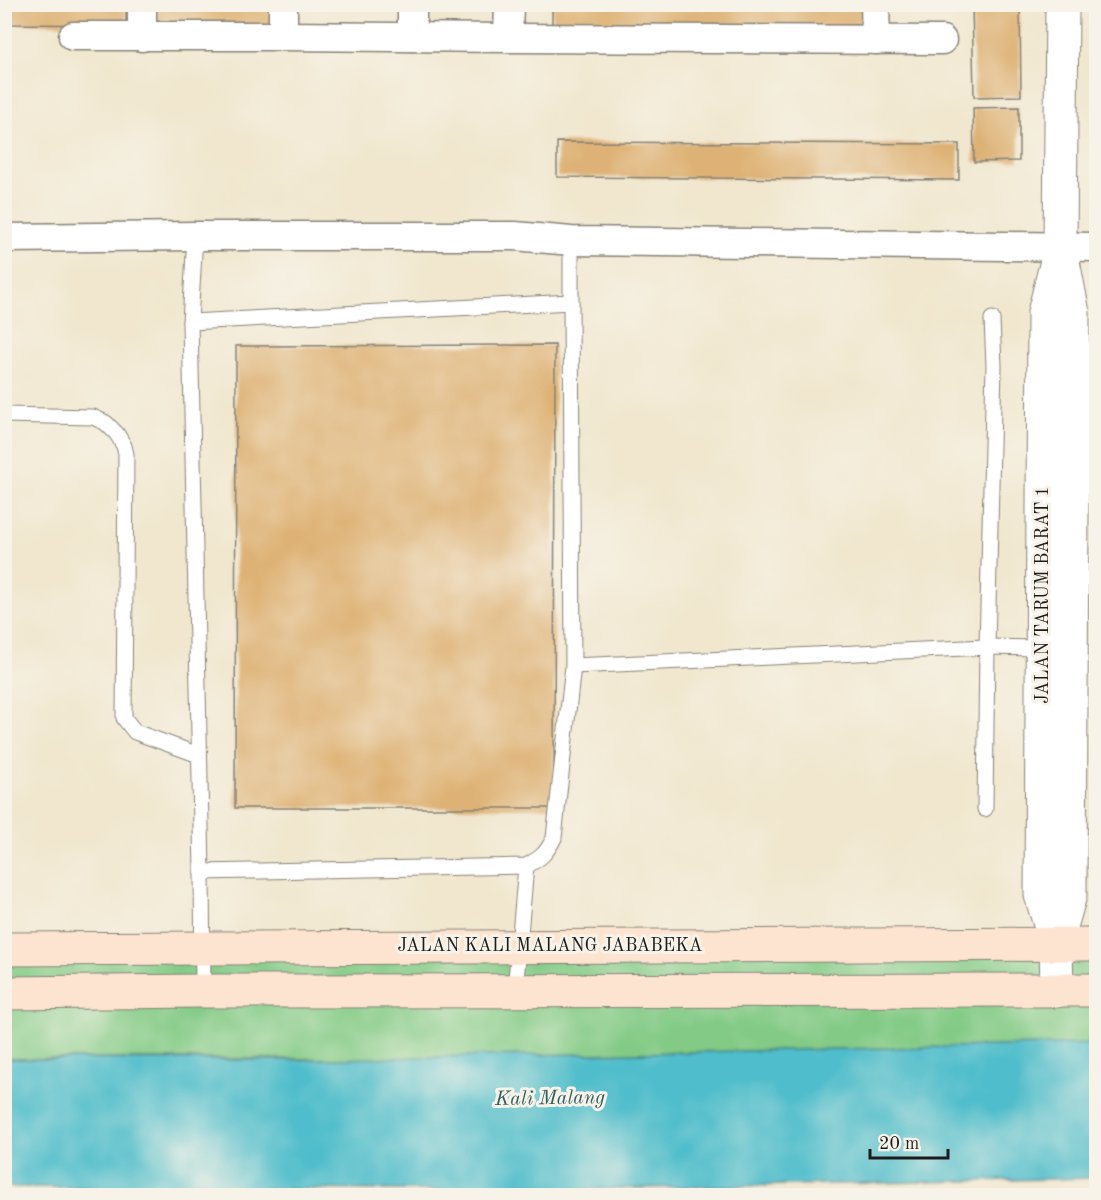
<svg xmlns="http://www.w3.org/2000/svg" width="1101" height="1200" font-family="'Old Standard TT',serif">
<rect width="100%" height="100%" fill="#f7f3e8"/>
<filter id="ink" filterUnits="userSpaceOnUse"><feTurbulence type="fractalNoise" baseFrequency=".0167" numOctaves="2"/><feDisplacementMap in="SourceGraphic" scale="12" xChannelSelector="R" yChannelSelector="G"/><feConvolveMatrix kernelMatrix="1 2 1 2 8 2 1 2 1" color-interpolation-filters="sRGB"/></filter>
<filter id="wash" filterUnits="userSpaceOnUse"><feTurbulence type="fractalNoise" baseFrequency=".008" numOctaves="4" result="noise"/><feDisplacementMap in="SourceGraphic" scale="24" xChannelSelector="R" yChannelSelector="G"/><feGaussianBlur stdDeviation="1.35" result="paint"/><feColorMatrix in="noise" values="0 0 0 0 0 0 0 0 0 0 0 0 0 0 0 0 0 1.4 0 .05"/><feComposite in="paint" operator="in"/></filter>
<g filter="url(#wash)">
<rect width="100%" height="100%" fill="#f1e7cf"/>
<polygon fill="#82ca85" stroke="#4f7350" stroke-width="1.5" points="1096,944 1096,1046 363,1059 5,1059 5,949"/>
<polygon fill="#50bdcb" stroke="#366c74" stroke-width="1.5" points="1096,1044 1096,1178 520,1191 5,1187 5,1059 276,1060"/>
<g id="blocks">
<g fill="#deb276">
<polygon points="6,4 126,4 126,25 6,24"/>
<rect x="155" y="4" width="119" height="22"/>
<polygon points="552,4 867,4 867,27 552,25"/>
<polygon points="972,4 1020,4 1021,96 974,97"/>
<polygon points="1019,107 1019,161 974,162 973,108"/>
<polygon points="557,142 959,144 959,180 557,177"/>
<polygon points="555,345 554,808 235,808 236,346"/>
</g>
</g>
</g>
<g filter="url(#ink)">
<use href="#blocks" fill-opacity="0" stroke="#868276" stroke-width="1.5"/>
<g fill="none" stroke-linecap="round" stroke-linejoin="round">
<g stroke="#868276" stroke-width="17">
<g id="service">
<polyline points="195,236 190,322 202,872 203,991"/>
<polyline points="190,322 571,302"/>
<polyline points="4,415 93,417 106,423 117,434 124,446 126,454 124,718 135,732 199,755"/>
<polyline points="573,666 987,647 1042,648"/>
<polyline points="985,809 987,647 994,366 992,319"/>
<path d="M 202,872 L 526,866 C 541,858 546,854 554,838 L 573,666 L 571,302 L 571,241"/>
<polyline points="515,991 526,866"/>
</g>
</g>
<g stroke="#868276" stroke-width="31">
<g id="minor">
<polyline points="142,4 142,37"/>
<polyline points="283,4 283,36"/>
<polyline points="875,4 876,40"/>
<polyline points="73,36 283,36 508,38 942,40"/>
<polyline points="412,37 412,4"/>
<polyline points="508,38 509,4"/>
<polyline points="4,238 195,236 515,236 571,241 1096,247"/>
</g>
</g>
<g stroke="#868276" stroke-width="35">
<g id="tertiary">
<polyline points="1056,944 1041,895 1044,313 1058,257"/>
<polyline points="1057,991 1056,944 1070,895 1073,313 1060,246 1062,4"/>
</g>
</g>
<g stroke="#868276" stroke-width="35">
<g id="secondary">
<polyline points="4,949 1096,944"/>
<polyline points="4,993 203,991 1096,990"/>
</g>
</g>
<use href="#service" stroke="#fff" stroke-width="15"/>
<use href="#minor" stroke="#fff" stroke-width="28"/>
<use href="#tertiary" stroke="#fff" stroke-width="33"/>
<use href="#secondary" stroke="#fde4d1" stroke-width="33"/>
</g>
</g>
<g text-anchor="middle" dominant-baseline="central" stroke-width="6" stroke-linejoin="round" paint-order="stroke">
<g font-size="18" fill="#1c1c1c" stroke="#f7f3e8">
<text transform="translate(1043 595) rotate(-90)">JALAN TARUM BARAT 1</text>
<text x="550" y="946">JALAN KALI MALANG JABABEKA</text>
</g>
<g font-size="20" font-style="italic" fill="#315c62" stroke="#f7f3e8">
<text transform="translate(550 1099) rotate(-1)">Kali Malang</text>
</g>
</g>
<rect width="1101" height="1200" fill="none" stroke="#f7f3e8" stroke-width="24"/>
<path d="M870 1149v9h78v-9" fill="none" stroke="#1c1c1c" stroke-width="3"/>
<text x="879" y="1149" font-size="18" fill="#1c1c1c" stroke="#f7f3e8" stroke-width="4.5" paint-order="stroke">20 m</text>
</svg>
